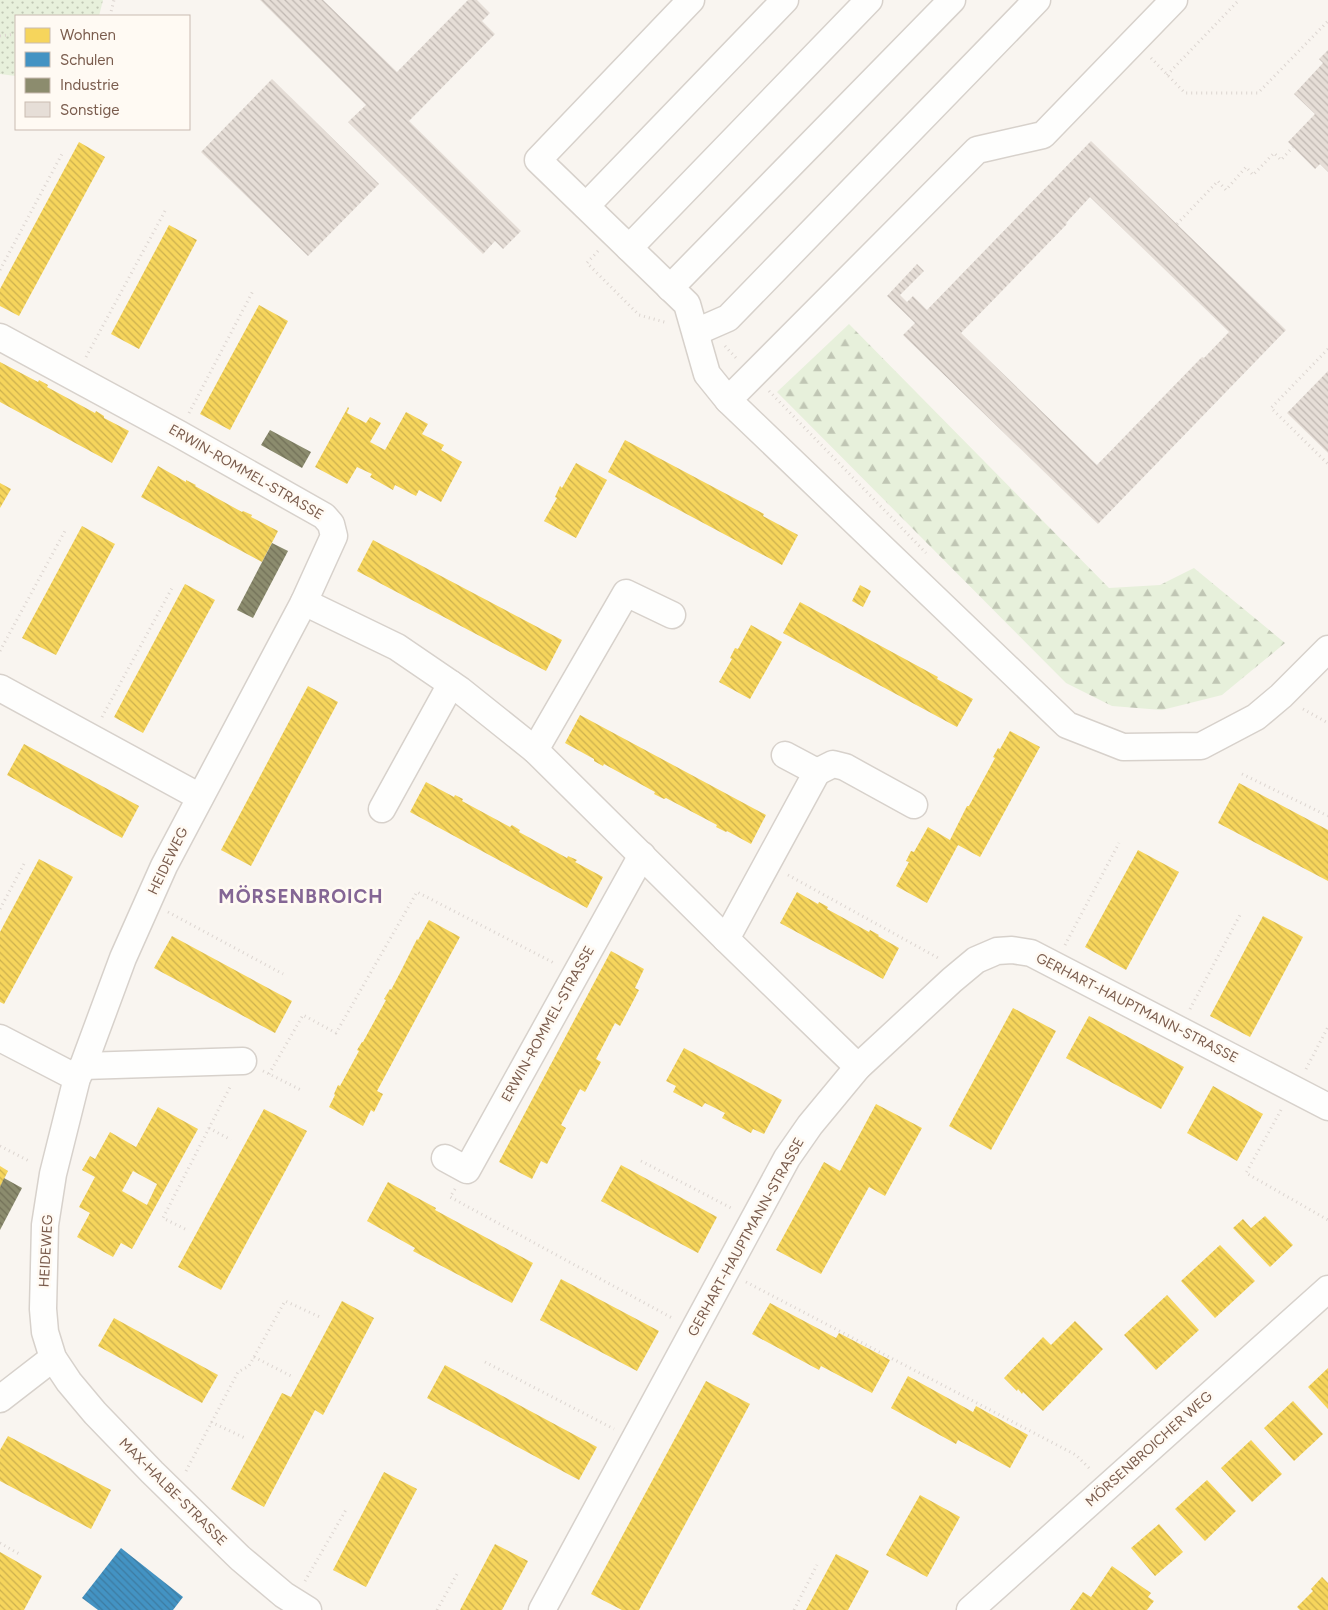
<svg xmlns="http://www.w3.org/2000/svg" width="1328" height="1610" font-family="Figtree,sans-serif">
<defs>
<pattern id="forest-firs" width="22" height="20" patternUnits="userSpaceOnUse" patternTransform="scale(1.25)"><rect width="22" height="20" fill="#e7f0db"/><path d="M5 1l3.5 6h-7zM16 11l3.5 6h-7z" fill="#c0c6b4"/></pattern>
<pattern id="park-dots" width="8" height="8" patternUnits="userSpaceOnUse" patternTransform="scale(1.25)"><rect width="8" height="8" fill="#e7f0db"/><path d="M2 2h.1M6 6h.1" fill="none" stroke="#c0c6b4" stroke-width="1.8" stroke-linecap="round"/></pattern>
<pattern id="homes-back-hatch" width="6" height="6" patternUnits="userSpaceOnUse" patternTransform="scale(1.25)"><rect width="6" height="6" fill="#f6d55c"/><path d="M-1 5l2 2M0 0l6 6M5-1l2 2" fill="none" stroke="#ccb04e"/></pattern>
<pattern id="schools-back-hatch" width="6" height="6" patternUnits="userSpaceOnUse" patternTransform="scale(1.25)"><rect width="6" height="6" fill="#4393c3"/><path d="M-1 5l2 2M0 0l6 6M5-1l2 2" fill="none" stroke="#3d7ba1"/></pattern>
<pattern id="industry-back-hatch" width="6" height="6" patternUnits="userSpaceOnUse" patternTransform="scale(1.25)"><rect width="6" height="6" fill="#8c8c6e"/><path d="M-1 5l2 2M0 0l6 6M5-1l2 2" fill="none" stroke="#727058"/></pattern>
<pattern id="building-back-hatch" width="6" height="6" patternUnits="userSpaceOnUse" patternTransform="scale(1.25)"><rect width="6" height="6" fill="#e6ded7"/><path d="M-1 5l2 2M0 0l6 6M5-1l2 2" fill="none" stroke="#bfb7b1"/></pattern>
</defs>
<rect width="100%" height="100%" fill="#f9f5f0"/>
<polygon fill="url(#forest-firs)" points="849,324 1109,588 1160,585 1194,568 1285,643 1222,695 1162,710 1112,706 1066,683 777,392"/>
<polygon fill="url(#park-dots)" points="0,0 103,0 99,16 16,16 16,76 0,74"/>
<g fill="url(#homes-back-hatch)" fill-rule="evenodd">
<polygon points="79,142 105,157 19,316 0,306 0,289"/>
<polygon points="169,225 197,240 139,349 111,334"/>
<polygon points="259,305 288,321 230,430 200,414"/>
<polygon points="0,362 38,382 39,380 48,385 47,387 95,413 96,411 104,416 104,418 129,431 112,463 0,402"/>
<polygon points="348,407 349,408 347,413 366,423 370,417 381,423 370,442 385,450 406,412 428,424 422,434 444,445 441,450 462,462 441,502 419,490 416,496 395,485 393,490 370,477 372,474 357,467 347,484 315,467"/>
<polygon points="625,440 764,514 763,516 798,535 782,565 608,472"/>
<polygon points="576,463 607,480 576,538 544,521 557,498 555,497 560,486 562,488"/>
<polygon points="158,466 186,482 186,480 196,485 195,486 242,512 243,511 252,515 251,517 278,531 262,562 141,497"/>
<polygon points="0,483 11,489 0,508"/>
<polygon points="82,526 115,544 56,655 22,638"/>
<polygon points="373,540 562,640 546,671 357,571"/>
<polygon points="185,584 215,600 143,733 114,717"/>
<polygon points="860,585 871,591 863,607 852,601"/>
<polygon points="800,602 938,677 937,679 973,699 957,727 783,633"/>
<polygon points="751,625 782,642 750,699 719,682 732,659 730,658 735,648 738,649"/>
<polygon points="308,686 338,702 251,866 221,850"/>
<polygon points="580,715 766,815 751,844 727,831 726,832 716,827 717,825 666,798 664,799 654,794 655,792 604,764 603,766 594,761 594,759 565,743"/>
<polygon points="1010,731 1040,747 980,857 958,845 927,903 896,886 909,862 906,861 911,851 914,852 928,827 950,840 967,806 969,806 995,758 993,757 998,748 1000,749"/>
<polygon points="24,744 139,806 122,838 7,775"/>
<polygon points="426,782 454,797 455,795 463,799 462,801 510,827 512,825 520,830 519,832 567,858 568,856 577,860 575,862 603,877 587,908 410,812"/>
<polygon points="1239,783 1328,830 1328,881 1218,823"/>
<polygon points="1138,850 1179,872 1126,970 1085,947"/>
<polygon points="39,859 73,877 4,1004 0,1002 0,932"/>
<polygon points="797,892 818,904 819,902 828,907 827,909 869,932 870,930 879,935 878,936 899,948 883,979 780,923"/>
<polygon points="1263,916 1303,937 1250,1037 1210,1016"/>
<polygon points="429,920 460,937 377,1091 383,1094 374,1112 371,1110 363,1126 329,1107 335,1095 334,1094 338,1085 340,1086 359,1051 357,1050 362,1042 363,1042 386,1000 384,999 390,989 391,990 401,971 417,939 418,940"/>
<polygon points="172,936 292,1001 275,1033 154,968"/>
<polygon points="611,951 644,969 635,988 639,990 620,1026 615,1023 596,1059 601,1062 585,1092 580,1089 561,1125 566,1128 547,1164 541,1161 532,1179 499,1162"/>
<polygon points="1013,1008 1056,1031 991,1150 949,1126"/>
<polygon points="1089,1016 1184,1067 1161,1109 1066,1058"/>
<polygon points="684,1048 782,1100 764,1134 753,1129 751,1133 722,1118 725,1113 705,1103 702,1107 673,1092 676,1086 666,1081"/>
<polygon points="1213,1086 1263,1114 1237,1161 1187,1133"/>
<polygon points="876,1104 922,1128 885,1196 869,1187 821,1274 776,1250 824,1162 840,1171"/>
<path d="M 158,1107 L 198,1129 L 132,1249 L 121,1243 L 113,1257 L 77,1237 L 90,1213 L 79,1207 L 95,1177 L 82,1170 L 90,1156 L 95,1159 L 110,1132 L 136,1147 ZM 133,1171 L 157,1184 L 147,1205 L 122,1191 Z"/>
<polygon points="264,1109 307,1131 221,1290 178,1267"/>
<polygon points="621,1165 717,1217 698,1253 601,1201"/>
<polygon points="0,1166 8,1171 0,1187"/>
<polygon points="388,1182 436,1208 435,1210 533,1263 512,1303 413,1251 415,1248 367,1221"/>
<polygon points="1265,1216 1293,1245 1270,1267 1233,1228 1243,1219 1251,1228"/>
<polygon points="1220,1245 1255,1281 1215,1318 1181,1281"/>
<polygon points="561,1279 659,1331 637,1371 540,1320"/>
<polygon points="1167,1295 1199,1330 1156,1370 1124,1335"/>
<polygon points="342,1301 374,1318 323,1415 315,1410 264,1507 231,1489 282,1393 291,1397"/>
<polygon points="770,1303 836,1338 839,1333 890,1360 872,1393 821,1366 819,1370 752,1334"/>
<polygon points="114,1318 218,1375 202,1403 98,1346"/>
<polygon points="1075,1321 1103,1349 1043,1411 1023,1392 1022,1394 1018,1389 1017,1391 1004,1378 1043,1337 1051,1345"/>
<polygon points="445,1365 597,1447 579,1480 427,1398"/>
<polygon points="1328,1368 1328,1409 1308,1387"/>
<polygon points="908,1376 973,1412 976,1406 1028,1435 1010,1468 958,1440 956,1444 891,1408"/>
<polygon points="706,1381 750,1404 639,1610 622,1610 591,1594"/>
<polygon points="1293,1401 1323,1434 1294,1461 1264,1428"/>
<polygon points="8,1436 111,1490 91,1529 0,1481 0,1450"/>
<polygon points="1251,1440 1282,1474 1252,1502 1221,1468"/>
<polygon points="384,1472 417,1489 366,1587 333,1570"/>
<polygon points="1207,1480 1236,1511 1205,1541 1175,1509"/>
<polygon points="920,1495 960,1517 927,1577 886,1555"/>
<polygon points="1159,1524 1183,1552 1155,1576 1131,1548"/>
<polygon points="495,1544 528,1561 502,1610 460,1610"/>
<polygon points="0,1552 42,1576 24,1610 0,1610"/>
<polygon points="836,1554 869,1571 848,1610 806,1610"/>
<polygon points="1112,1566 1151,1593 1148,1597 1154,1601 1147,1610 1070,1610 1083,1592 1091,1597"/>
<polygon points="1322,1577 1328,1583 1328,1610 1300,1610 1297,1607 1313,1591 1311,1589"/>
</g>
<polygon fill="url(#schools-back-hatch)" points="121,1548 183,1597 173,1610 98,1610 82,1598"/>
<g fill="url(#industry-back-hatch)">
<polygon points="270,430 311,452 302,468 261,445"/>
<polygon points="272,543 288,551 253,618 237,610"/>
<polygon points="4,1178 22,1188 0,1230 0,1187"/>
</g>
<g fill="url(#building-back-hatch)" fill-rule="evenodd">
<polygon points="260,0 323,0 397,72 468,0 477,0 490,13 482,21 495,34 409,121 521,231 503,249 495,241 483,254 348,122 366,105"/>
<polygon points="1328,50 1328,172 1320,164 1315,169 1288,142 1315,114 1294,94 1323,63 1319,59"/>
<polygon points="272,79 379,184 308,256 201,152"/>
<path d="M 1091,141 L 1286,330 L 1098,524 L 903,335 L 915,323 L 887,296 L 917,264 L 924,271 L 900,295 L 907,302 L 913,296 L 927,310 ZM 1090,197 L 1229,332 L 1204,358 L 1202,357 L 1097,465 L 961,333 L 1067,224 L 1066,223 Z"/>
<polygon points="1328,371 1328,453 1287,413"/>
</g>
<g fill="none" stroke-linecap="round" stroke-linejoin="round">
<g stroke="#d7d1cb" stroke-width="29">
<g id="minor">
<polyline points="691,0 538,160 687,304 707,374 728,400"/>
<polyline points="1174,0 1043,135 977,150 728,400 1067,725 1123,747 1201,746 1256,717 1281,696 1328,649"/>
<polyline points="586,206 785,0"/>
<polyline points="629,248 869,0"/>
<polyline points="670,288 952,0"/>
<polyline points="696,332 728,318 1037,0"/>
<polyline points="0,337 179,434 324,516 331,524 334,536 304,602 397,647 460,690 535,750 726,939 858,1067"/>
<polyline points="304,602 164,866 123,958 83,1066 77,1078 53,1174 45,1225 43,1309 45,1332 53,1358 69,1382 95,1413 152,1472 240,1558 284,1595 308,1610"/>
<polyline points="0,688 200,797"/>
<polyline points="535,750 626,593 672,615"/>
<polyline points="817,772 833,764 845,767 914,805"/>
<polyline points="382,809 451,684"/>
<polyline points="726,939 817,772 785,755"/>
<polyline points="0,1038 77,1078"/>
<polyline points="83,1066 243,1061"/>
<polyline points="445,1158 467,1170 642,855"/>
<polyline points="0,1399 53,1358"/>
<polyline points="542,1610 787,1158 810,1125 858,1067 952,980 976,960 997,951 1012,950 1031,953 1328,1107"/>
<polyline points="970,1610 1328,1289"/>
</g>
</g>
<g stroke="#dcd5d0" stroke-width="3" stroke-dasharray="1 4" stroke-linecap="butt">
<polyline points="110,16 114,0"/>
<polyline points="0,36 16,34"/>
<polyline points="1151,58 1185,93 1258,93 1328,21"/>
<polyline points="1167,75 1239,0"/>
<polyline points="1177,224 1218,181 1226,190 1246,167 1253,175 1274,153 1281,160 1293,147"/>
<polyline points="598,251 587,263 639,315 668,323"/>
<polyline points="0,270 63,152"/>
<polyline points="725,346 736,358"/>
<polyline points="1328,349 1271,408 1328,464"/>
<polyline points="86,357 165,211"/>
<polyline points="769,391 926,553"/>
<polyline points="189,413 254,289"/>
<polyline points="0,651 66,529"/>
<polyline points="1303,709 1328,723"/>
<polyline points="102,717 172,588"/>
<polyline points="1242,774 1328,816"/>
<polyline points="788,875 940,959"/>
<polyline points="0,909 25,862"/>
<polyline points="168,912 283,974"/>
<polyline points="1065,945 1119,843"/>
<polyline points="1190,1009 1241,913"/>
<polyline points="1306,1069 1328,1027"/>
<polyline points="263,1071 301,1090"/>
<polyline points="269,1074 303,1015 336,1033 417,892 556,964"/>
<polyline points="1281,1110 1246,1173 1328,1220"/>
<polyline points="209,1128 231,1140"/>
<polyline points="0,1146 31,1162"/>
<polyline points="641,1161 733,1209"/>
<polyline points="455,1189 450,1197 674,1319"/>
<polyline points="185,1229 163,1218 231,1085"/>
<polyline points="746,1282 1076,1455 1091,1470"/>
<polyline points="254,1357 293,1377"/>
<polyline points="485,1362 614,1429"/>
<polyline points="211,1422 247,1439"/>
<polyline points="186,1471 238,1372 249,1366 285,1301 322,1318"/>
<polyline points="0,1543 21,1555"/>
<polyline points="305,1581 347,1508"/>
<polyline points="437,1610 457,1574"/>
<polyline points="794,1610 817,1565"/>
</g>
<use href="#minor" stroke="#fefefd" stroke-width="26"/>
</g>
<g text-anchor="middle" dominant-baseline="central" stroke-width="5" stroke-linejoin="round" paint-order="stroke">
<g font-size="14" fill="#7a5c4d" stroke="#fffaf3">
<text transform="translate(246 472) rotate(30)">ERWIN-ROMMEL-STRASSE</text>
<text transform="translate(168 861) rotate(-64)">HEIDEWEG</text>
<text transform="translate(1137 1008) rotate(27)">GERHART-HAUPTMANN-STRASSE</text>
<text transform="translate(548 1024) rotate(-61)">ERWIN-ROMMEL-STRASSE</text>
<text transform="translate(746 1237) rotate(-61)">GERHART-HAUPTMANN-STRASSE</text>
<text transform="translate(46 1251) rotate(-87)">HEIDEWEG</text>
<text transform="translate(1149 1449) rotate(-42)">MÖRSENBROICHER WEG</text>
<text transform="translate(173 1492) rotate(45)">MAX-HALBE-STRASSE</text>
</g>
<g font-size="19" font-weight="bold" letter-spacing="1" fill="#846695" stroke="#fffaf3">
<text x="301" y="896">MÖRSENBROICH</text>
</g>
</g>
<rect x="15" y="15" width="175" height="115" fill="#fffaf3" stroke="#cabbb1"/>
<rect x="25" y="28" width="25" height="15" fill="#f6d55c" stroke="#cabbb1"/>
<text x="60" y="40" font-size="15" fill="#7a5c4d">Wohnen</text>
<rect x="25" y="52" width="25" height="15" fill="#4393c3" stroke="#cabbb1"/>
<text x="60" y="65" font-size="15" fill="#7a5c4d">Schulen</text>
<rect x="25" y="78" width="25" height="15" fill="#8c8c6e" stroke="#cabbb1"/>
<text x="60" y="90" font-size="15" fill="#7a5c4d">Industrie</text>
<rect x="25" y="102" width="25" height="15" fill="#e6ded7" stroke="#cabbb1"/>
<text x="60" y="115" font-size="15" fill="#7a5c4d">Sonstige</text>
</svg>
